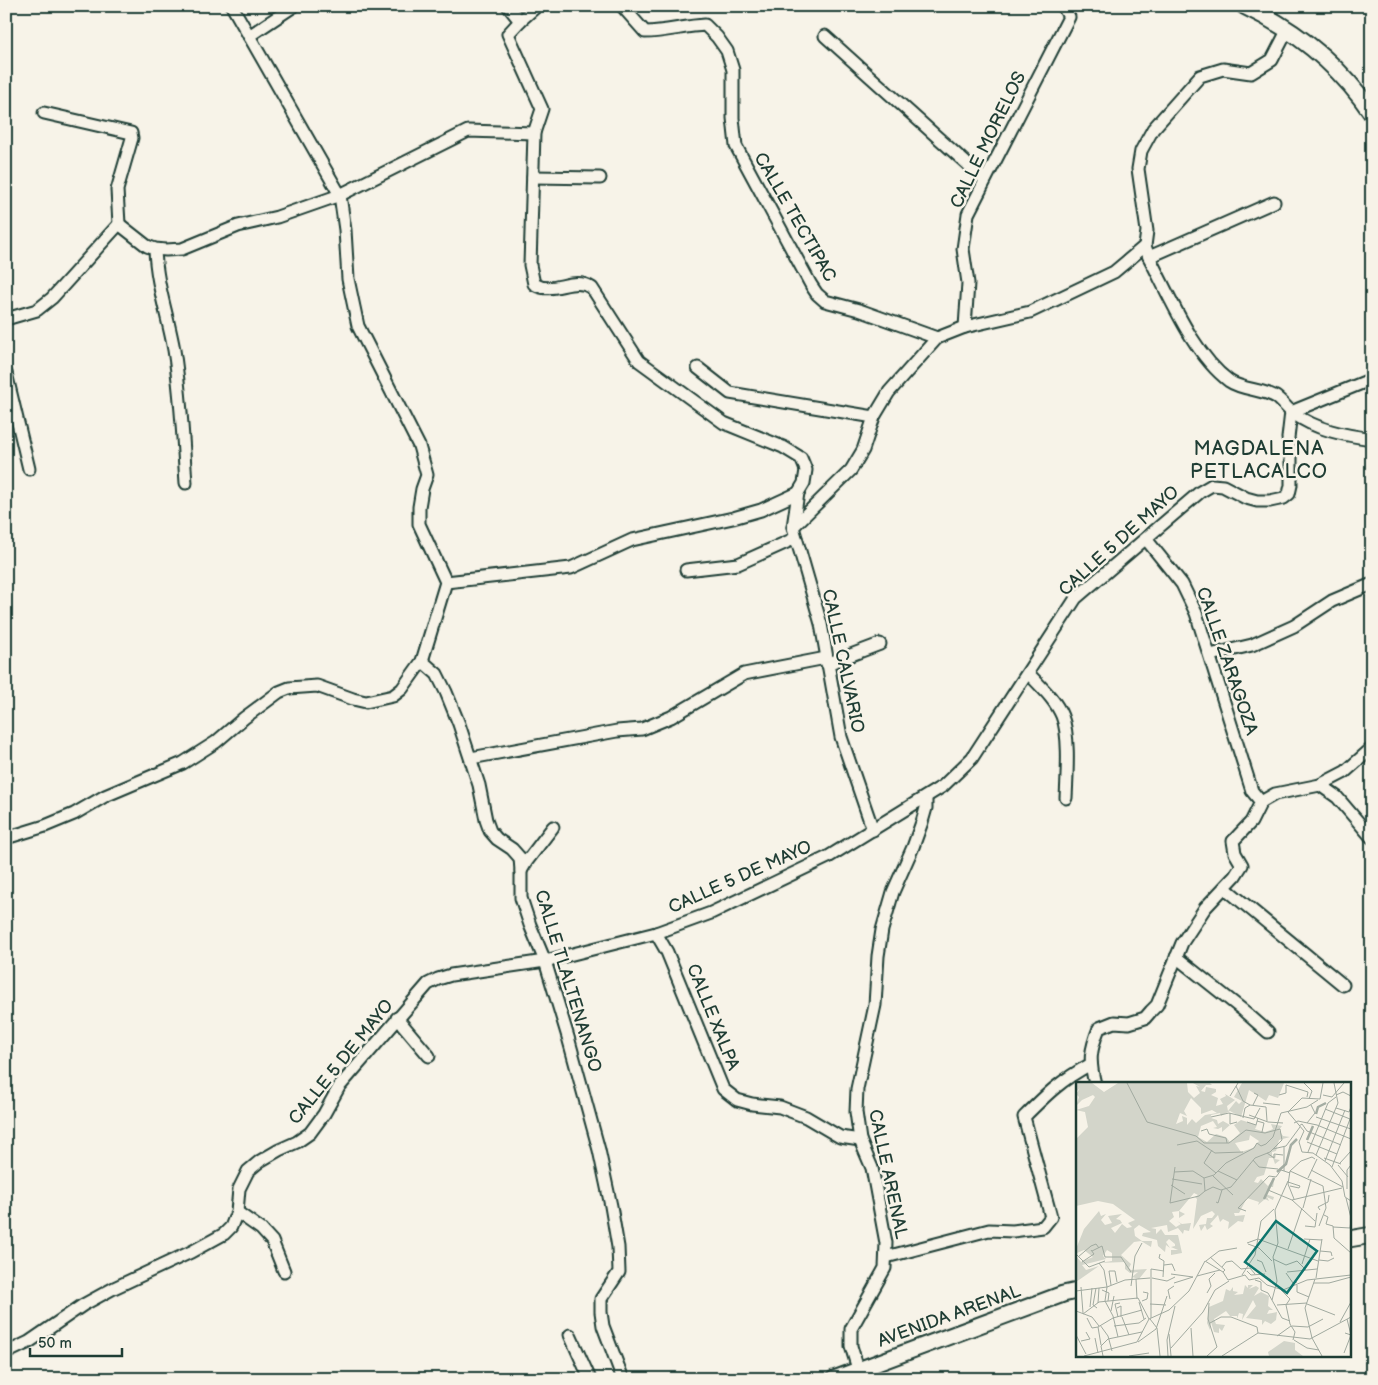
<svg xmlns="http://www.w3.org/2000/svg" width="1378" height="1385" font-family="'Balsamiq Sans',sans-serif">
<rect width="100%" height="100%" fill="#f7f3e8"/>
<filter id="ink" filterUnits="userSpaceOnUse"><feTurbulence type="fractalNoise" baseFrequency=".02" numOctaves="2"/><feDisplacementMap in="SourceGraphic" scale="10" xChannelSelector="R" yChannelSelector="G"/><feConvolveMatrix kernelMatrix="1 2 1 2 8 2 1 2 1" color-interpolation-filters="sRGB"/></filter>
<g filter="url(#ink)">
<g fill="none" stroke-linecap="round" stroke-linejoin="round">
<g stroke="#1f3d34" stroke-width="15">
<g id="minor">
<polyline points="508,6 520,21"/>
<path d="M 537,6 L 520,21 L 508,34 L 542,109 L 534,133 L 530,265 L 534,284 C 554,296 572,275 592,288 L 639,361 L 724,423 L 783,447 L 801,458 L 806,470 L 804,483 L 798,493 L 793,527 L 821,624 L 841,737 L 873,830"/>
<path d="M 622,6 L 645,32 C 666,32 684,26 705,25 L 717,37 L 727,51 L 733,70 L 733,118 L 736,146 L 811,285 L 817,294 L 825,301 L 859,310 L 937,338 L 965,327 L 1030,312 L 1114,272 L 1145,246"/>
<path d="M 1288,29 L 1272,60 L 1251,73 L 1223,69 L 1200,76 L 1153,129 L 1141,151 L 1138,169 L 1147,231 L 1145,246 L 1149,257 C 1170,297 1193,354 1229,381 C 1242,390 1262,389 1276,397 C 1283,402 1287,409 1293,413 C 1316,430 1344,435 1372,439"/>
<polyline points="249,36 294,6"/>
<polyline points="825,36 985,180"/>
<polyline points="44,113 131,133 132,138 117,190 119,224"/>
<polyline points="533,177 600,178"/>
<path d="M 155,249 C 156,283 168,316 174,350 C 181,394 183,439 186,483"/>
<polyline points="1149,257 1274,202"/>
<polyline points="6,319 37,310 52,298 119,224 147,246 155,249 166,250 182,249 238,226 277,217 340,195 468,131 534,133"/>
<polyline points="965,327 968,283 963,249 968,214 1069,17 1063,6"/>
<polyline points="698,368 730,393 874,417"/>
<polyline points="6,373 29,469"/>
<polyline points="1291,412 1372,379"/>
<polyline points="793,527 851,470 863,450 874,417 889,392 937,338"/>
<polyline points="1146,539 1182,584 1196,613 1252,791 1261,802"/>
<polyline points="686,570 738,564 796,538"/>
<polyline points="446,582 571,568 632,540 733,518 761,510 798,493"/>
<polyline points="1210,655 1252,645 1294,626 1332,601 1372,584"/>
<polyline points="422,661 437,674 446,692 459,724 479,785 486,820 490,831 497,839 512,849 520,858 521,871 521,898 530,925 545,961 568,1037 599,1150 611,1206 618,1247 619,1272 601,1299 601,1312 603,1326 623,1379"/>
<polyline points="827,664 880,644"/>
<path d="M 1028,673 C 1040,686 1055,699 1062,716 C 1070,736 1067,775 1066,798"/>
<polyline points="471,758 617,731 642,729 671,717 744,674 826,658"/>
<polyline points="1320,785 1337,797 1372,838"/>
<polyline points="1261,802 1275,794 1320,785 1345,772 1372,748"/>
<polyline points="6,838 45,826 74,814 105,796 183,763 216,742 244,718 279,692 289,688 317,686 353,699 366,702 393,696 402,689 422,661 446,582 419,524 419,507 422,489 427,475 419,446 358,326 348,279 345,230 340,195 232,6"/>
<polyline points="521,871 527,861 553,827"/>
<polyline points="1225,888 1343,985"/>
<polyline points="656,933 667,952 723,1089 737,1100 752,1104 780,1107 806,1117 840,1137 860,1140"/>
<polyline points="1176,957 1244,1011 1268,1032"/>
<polyline points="397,1018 429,1056"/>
<path d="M 1095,1084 C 1089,1060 1090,1051 1099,1028 L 1114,1022 L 1129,1023 L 1145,1018 L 1151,1011 L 1157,1005 L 1182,943 L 1205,908 L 1235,876 L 1242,865 L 1235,853 L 1233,841 L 1251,822 L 1261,802"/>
<polyline points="237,1212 261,1229 272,1241 284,1271"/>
<path d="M 886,1257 L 989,1230 L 1013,1231 L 1043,1227 L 1051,1217 L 1024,1117 C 1047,1094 1061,1080 1091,1064"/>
<polyline points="570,1335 590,1379"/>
<polyline points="6,1353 29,1342 83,1305 114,1288 191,1252 224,1234 231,1227 237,1212 239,1189 248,1171 260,1161 279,1150 297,1142 310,1133 324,1114 339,1087 428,984 438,979 451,975 545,961 656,933 711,913 828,857 943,786 972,758 1076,598 1200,492 1212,485 1223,486 1246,498 1257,501 1270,501 1284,498 1289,494 1291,485 1291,457 1288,438 1291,412"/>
<polyline points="861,1379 851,1346 851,1329 885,1268 886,1243 872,1168 860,1140 856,1112 857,1089 875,1005 878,956 882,930 893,892 913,847 922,822 926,808 926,797"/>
</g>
</g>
<g stroke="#1f3d34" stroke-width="19">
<g id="tertiary">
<polyline points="1349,1239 1372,1235"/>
<polyline points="834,1379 1063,1294 1077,1291"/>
</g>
</g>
<g stroke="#1f3d34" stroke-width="20">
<path id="secondary" d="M 1245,6 C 1296,30 1340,66 1372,113"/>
</g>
<use href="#minor" stroke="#f7f3e8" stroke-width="11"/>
<use href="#tertiary" stroke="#f7f3e8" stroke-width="15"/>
<use href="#secondary" stroke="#f7f3e8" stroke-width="16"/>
</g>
</g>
<g text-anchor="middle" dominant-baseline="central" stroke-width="5" stroke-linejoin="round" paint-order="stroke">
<g font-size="18" fill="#1f3d34" stroke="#f7f3e8">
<text transform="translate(988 140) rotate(-64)">CALLE MORELOS</text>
<text transform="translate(795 217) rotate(60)">CALLE TECTIPAC</text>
<text transform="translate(1119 541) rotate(-42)">CALLE 5 DE MAYO</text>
<text transform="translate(843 661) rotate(78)">CALLE CALVARIO</text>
<text transform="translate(1227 661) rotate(71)">CALLE ZARAGOZA</text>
<text transform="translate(740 877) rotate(-24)">CALLE 5 DE MAYO</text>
<text transform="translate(568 981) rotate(73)">CALLE TLALTENANGO</text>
<text transform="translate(713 1017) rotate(68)">CALLE XALPA</text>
<text transform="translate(341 1062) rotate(-51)">CALLE 5 DE MAYO</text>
<text transform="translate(888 1174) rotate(78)">CALLE ARENAL</text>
<text transform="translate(949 1316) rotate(-20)">AVENIDA ARENAL</text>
</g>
<g font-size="20" letter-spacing="1" fill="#1f3d34" stroke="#f7f3e8">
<text x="1259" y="449">MAGDALENA<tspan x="1259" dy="23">PETLACALCO</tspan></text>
</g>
</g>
<g transform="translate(1076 1082)">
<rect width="275" height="275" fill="#f7f3e8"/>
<path d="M 0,1 L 16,1 L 28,10 L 42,1 L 111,1 L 112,10 L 118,16 L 124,11 L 120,4 L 124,5 L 117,1 L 134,1 L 136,3 L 130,3 L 125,9 L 129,10 L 130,5 L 140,7 L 140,10 L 135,13 L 142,16 L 140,24 L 147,22 L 144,17 L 150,14 L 149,12 L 159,18 L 151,24 L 152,29 L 160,19 L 163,22 L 166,19 L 158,15 L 166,1 L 208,1 L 202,16 L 193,13 L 190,19 L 173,8 L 165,35 L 154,29 L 145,34 L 144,31 L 135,33 L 135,36 L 141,38 L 142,42 L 147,39 L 154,43 L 146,50 L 146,45 L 142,47 L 137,46 L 141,45 L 137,39 L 125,44 L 122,55 L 131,60 L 140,52 L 150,55 L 154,60 L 164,51 L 158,43 L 165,38 L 181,43 L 179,47 L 189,50 L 197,47 L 195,42 L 206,44 L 203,48 L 207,54 L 214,55 L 203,58 L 200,69 L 196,70 L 196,74 L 200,73 L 199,77 L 204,78 L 199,82 L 197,76 L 193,76 L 188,93 L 181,95 L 178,100 L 182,101 L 185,97 L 192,104 L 199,94 L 197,105 L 193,105 L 189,112 L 198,115 L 197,118 L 191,115 L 193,119 L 189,117 L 182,123 L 183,120 L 171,116 L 163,131 L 158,131 L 159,134 L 169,133 L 167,140 L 162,139 L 152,147 L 153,140 L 147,137 L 144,140 L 142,133 L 134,142 L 137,144 L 131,148 L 129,143 L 125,149 L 123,143 L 130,142 L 131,136 L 136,136 L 139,132 L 136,129 L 125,134 L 117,147 L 121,117 L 119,115 L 122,113 L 118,111 L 103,129 L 109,132 L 103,136 L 103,129 L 96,130 L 98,135 L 93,139 L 100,145 L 105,142 L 101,139 L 106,142 L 115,141 L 113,149 L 108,148 L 107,152 L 102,146 L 92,150 L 91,143 L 75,146 L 80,147 L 80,152 L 85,147 L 89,153 L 102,153 L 106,171 L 95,173 L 95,168 L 102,168 L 95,165 L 99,164 L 99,162 L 93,157 L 90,160 L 94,166 L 90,163 L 89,170 L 82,164 L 81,158 L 66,154 L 67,151 L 75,150 L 63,143 L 58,147 L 59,154 L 66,159 L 76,159 L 75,165 L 65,159 L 58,160 L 45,173 L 55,182 L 53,186 L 55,188 L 71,187 L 63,197 L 56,195 L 62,190 L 54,191 L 49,187 L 49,180 L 23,181 L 36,179 L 36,171 L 31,168 L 27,174 L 30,177 L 6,183 L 10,188 L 23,184 L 0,200 L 0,174 L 5,180 L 17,175 L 8,168 L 1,171 L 0,167 L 8,147 L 23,129 L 25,134 L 30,132 L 25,138 L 29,143 L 36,141 L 32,134 L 46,132 L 40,137 L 44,138 L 46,141 L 35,146 L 39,151 L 46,142 L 51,146 L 56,145 L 52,141 L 59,138 L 37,122 L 22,119 L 0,124 L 0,57 L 12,45 L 9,30 L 0,28 L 13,24 L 19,15 L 17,13 L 6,18 L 0,24 L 3,15 L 0,12 L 4,6 L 0,10 ZM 115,16 L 125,26 L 125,32 L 136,28 L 141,31 L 129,33 L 120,41 L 116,37 L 111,43 L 111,36 L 106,34 L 107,39 L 100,42 L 104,31 L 111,34 L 108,29 ZM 174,53 L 183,59 L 177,66 L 165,70 L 159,61 L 173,58 ZM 169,203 L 172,206 L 172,203 L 177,203 L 173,207 L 180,204 L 183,206 L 178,214 L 185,210 L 193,214 L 192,224 L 197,228 L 193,228 L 191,232 L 201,230 L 200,238 L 195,242 L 189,239 L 186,243 L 186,238 L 170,236 L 180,224 L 177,218 L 166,238 L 167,232 L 163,231 L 161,237 L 161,234 L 154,234 L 150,229 L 138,237 L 140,242 L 149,243 L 146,249 L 143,246 L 143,251 L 138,250 L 135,240 L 134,248 L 131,241 L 133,225 L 147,219 L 150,207 L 154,209 L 157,205 L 157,209 L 162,210 L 158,213 L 167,212 ZM 208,259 L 219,261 L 219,268 L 227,274 L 193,274 L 192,270 Z" fill="#d3d5ca" fill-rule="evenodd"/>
<path fill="none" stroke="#a4ada3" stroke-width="2.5" d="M 240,32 L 242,25 L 250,21M 231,58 L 237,44M 201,90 L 210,82 L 215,63 L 221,57M 188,117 L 198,96"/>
<path fill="none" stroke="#a1aaa0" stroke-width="1" d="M 51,1 L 71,40 L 120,54 L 128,61 L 153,61 L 170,48 L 189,51 L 204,47 L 206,58 L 194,70 L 179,76 L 155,105 L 145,108 L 137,105 L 129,109M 228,1 L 236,9 L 233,17M 247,1 L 244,17 L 226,16 L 212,30 L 228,49 L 223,60 L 226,70 L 237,71 L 254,83 L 266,99 L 269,115 L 275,119M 160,4 L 167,19 L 174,23M 203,13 L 210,11 L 210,3 L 232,10 L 231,15M 247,13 L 256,15 L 268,1M 260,13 L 267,10 L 275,14M 154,14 L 162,1M 187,21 L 204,23M 174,23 L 190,25 L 191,39M 177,23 L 182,13 L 178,11M 260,26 L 273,30 L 275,25M 249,27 L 274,37M 154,31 L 154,42 L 161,40M 173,33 L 192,40 L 207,41M 135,35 L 153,31 L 178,37 L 184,26M 240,35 L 275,47M 167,36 L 169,26 L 174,23M 181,39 L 188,41 L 186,50M 171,40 L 180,43 L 182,36M 218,41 L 222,39 L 241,43 L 275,57M 231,41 L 239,31 L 235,23M 223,44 L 226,42 L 231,49 L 265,63M 125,49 L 131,47 L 133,52 L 150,56 L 151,61M 231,60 L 261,72M 101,63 L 121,59 L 139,71 L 167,70M 208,65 L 208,89M 197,67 L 210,64 L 224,45M 136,68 L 128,81 L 140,91M 232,70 L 252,21 L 260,15M 191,71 L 198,76 L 198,72 L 207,73M 240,73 L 262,21 L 258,1M 248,76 L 265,82M 177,78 L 183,85 L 202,87M 249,79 L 269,28M 264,81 L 275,69M 262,83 L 272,95M 256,85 L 274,37M 235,88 L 267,105M 142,89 L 161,98M 214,89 L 247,104 L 250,126 L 243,144M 98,90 L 117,89 L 128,96M 137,94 L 157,113M 232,96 L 241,77M 96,97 L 126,102M 212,100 L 224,104 L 223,106 L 214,104M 95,103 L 109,112M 271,107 L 271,88 L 275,83M 192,108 L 216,118 L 239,139M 270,116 L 275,136M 218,117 L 212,102 L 214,89 L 225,79 L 236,75 L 239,77M 216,118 L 266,106M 140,120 L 142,121 L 146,108M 94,121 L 123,114 L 129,109 L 128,96 L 138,93 L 150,81 L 178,66 L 181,61 L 185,64 L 190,62 L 197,55 L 205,31 L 231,25 L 242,18M 94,121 L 99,85M 227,126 L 235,97M 244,128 L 242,125 L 252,120 L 253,113M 170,129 L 162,126 L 193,94 L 200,95 L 205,88 L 214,91M 248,133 L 252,135 L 250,142 L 257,144 L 258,156M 229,144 L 239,145 L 241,131M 257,145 L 274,146 L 275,138M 258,156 L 275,171M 228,157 L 246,158M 171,161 L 182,157 L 242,179M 172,162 L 183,166 L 196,179M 212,167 L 226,126M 16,169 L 26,164 L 29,175 L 45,175 L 55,190M 244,169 L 255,170 L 256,174M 0,172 L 13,185 L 29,179M 84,172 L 83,176 L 88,179 L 87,195M 2,175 L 15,164 L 20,162 L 23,166M 134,175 L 149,188 L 147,190M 197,177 L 210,183 L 221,179 L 230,188M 181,178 L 186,180 L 190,190M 243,178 L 252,179 L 258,176M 130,179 L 143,169 L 161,166M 6,180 L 18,172 L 15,168M 23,181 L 28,188 L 31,205M 226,182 L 234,157M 88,183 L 96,182 L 99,189M 146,185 L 150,180 L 156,179 L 165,187 L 174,186 L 179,192M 171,189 L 175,193 L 189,192M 211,190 L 241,187M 210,191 L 217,201 L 221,200M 95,192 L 117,195M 166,193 L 179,173 L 185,139 L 198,127M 121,194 L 144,188M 75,195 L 75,236M 75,195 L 75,187 L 88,189M 76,196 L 91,199 L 99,195M 240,196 L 246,157M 60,197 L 61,217M 179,198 L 185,200 L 185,208 L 192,211 L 206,236 L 214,239M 98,201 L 117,195M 238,201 L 253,201 L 275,195M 35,203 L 33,189 L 39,189 L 41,200M 221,203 L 221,210 L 233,215M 55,204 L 59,174 L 66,161M 5,205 L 7,231M 31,205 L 29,219 L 37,234 L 42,255M 20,206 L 17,223 L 21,226M 26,208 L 33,211 L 32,219M 205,208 L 214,217 L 210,223 L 214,242 L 219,250 L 217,258M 0,209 L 31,205 L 49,198 L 74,196M 131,211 L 135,204 L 133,197 L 139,191M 94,217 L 92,208 L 98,204M 196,218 L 201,199 L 197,175 L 202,161 L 199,128 L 212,99M 66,219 L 71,217 L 72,211 L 67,210M 63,220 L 68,237M 22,221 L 23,206M 74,222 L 90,223M 231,222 L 259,233M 201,223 L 231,221M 14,225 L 16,206M 41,226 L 45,224 L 45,235M 0,229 L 16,235 L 23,244M 35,229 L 38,214M 7,232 L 23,220 L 62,216 L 73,237M 42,235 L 39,222 L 44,221M 46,235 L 53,253M 11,236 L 16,246 L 22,245M 74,237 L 81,246 L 84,274M 264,240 L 275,220M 134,241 L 145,235 L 155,235 L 181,245 L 182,251M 24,243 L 32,254 L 36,269M 38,244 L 63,241 L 70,236M 216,244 L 232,245M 22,245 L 37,236 L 66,228M 22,245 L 25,263M 232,245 L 247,237M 115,246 L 117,274M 269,251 L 275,253 L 271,237M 93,252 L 95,274M 0,253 L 10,272M 201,254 L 215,244M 19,256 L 22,271M 236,256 L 229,226 L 239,197M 236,256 L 246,274M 218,258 L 231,266 L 243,268M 5,259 L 14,257 L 10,250M 62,260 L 80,247 L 91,214M 95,266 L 127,230 L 139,208 L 153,199M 268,271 L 275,253M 8,274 L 61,260 L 73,237 L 93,228 L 113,209 L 129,179 L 147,190 L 152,198 L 169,193 L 173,198 L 183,196 L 191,203 L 207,208 L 231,198 L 275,193M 27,274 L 25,264 L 32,257 L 66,250M 53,274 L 73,271M 92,274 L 91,258 L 99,224M 131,274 L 141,265 L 132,237 L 133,221M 146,274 L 182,251 L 234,257 L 275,235"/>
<path fill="#0f766e" fill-opacity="0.15" stroke="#0f766e" stroke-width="2.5" d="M 200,139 L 241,169 L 211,211 L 169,180 Z"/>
<rect width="275" height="275" fill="none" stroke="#1f3d34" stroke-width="2.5"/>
</g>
<rect width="1378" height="1385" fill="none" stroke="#f7f3e8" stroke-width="25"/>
<rect x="12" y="12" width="1353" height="1360" fill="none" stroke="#1f3d34" stroke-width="2" filter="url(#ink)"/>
<path d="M30 1348v8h92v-8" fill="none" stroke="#1f3d34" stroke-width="2.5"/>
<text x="38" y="1348" font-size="15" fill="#1f3d34" stroke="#f7f3e8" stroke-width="4" paint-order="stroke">50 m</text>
</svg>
